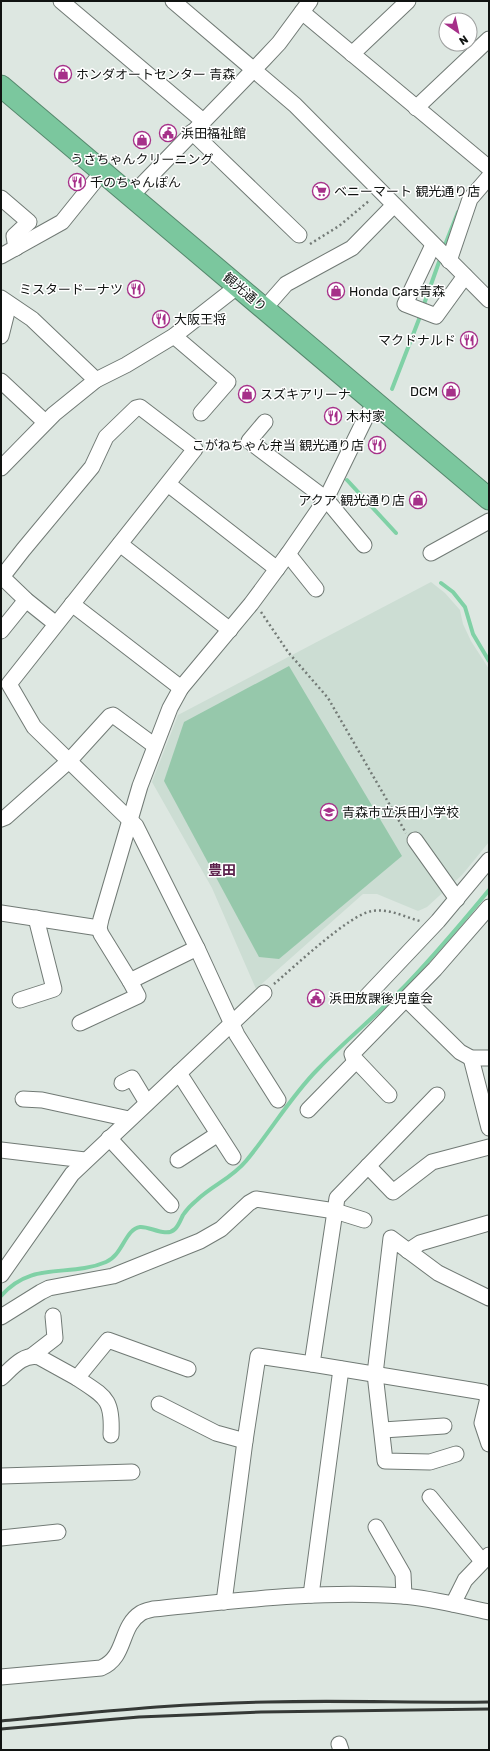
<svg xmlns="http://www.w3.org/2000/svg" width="490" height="1751" font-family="Rubik,'Noto Sans JP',sans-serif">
<rect width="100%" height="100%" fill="#dde7e1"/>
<polygon fill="#ccddd3" points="431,582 445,593 460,610 463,624 471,641 489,669 489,842 462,875 427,907 418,911 377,894 363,894 256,989 212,888 152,782 178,715"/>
<polygon fill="#96c8ab" points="289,666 402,856 279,959 259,957 164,781 184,722"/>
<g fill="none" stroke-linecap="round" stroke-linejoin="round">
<g stroke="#80d1a6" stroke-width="4">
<polyline points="445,245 458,212"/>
<polyline points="423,307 439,262"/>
<polyline points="392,389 421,314"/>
<polyline points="347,480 396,533"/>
<polyline points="441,583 453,592 465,607 473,634 489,661"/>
<path d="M 1,1296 C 32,1260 69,1278 106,1262 C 123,1255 125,1229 140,1227 C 150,1226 166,1238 175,1229 C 179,1225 181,1219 183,1215 C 187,1209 192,1204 197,1200 C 213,1185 232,1178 246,1161 C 271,1131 291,1096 318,1069 C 344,1042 372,1019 398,993 C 430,961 460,925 489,890"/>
</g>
<g stroke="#717a75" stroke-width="17">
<g id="minor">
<polyline points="61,1 203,121"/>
<polyline points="173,1 295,105 489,300"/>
<polyline points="302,12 489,168"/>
<polyline points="352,54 408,1"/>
<polyline points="416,108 489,39"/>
<polyline points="192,132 299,235"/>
<polyline points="132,195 264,59 279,43 310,1"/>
<polyline points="1,198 29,222 14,236 16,248"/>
<polyline points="433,245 405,304 436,316 465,276"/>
<polyline points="1,256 62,222 103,171"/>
<polyline points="449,261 470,199 489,177"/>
<polyline points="1,298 32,319 96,380"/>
<polyline points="264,309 286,284 352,248 394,205"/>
<polyline points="1,336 9,304"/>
<polyline points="174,336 228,382 201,413"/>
<polyline points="1,381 45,422"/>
<polyline points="265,422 249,441 326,499 364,545"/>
<polyline points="1,468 54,414 96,380 126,365 174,336 238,286"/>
<polyline points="168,484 277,569"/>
<polyline points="120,544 230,630"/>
<polyline points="431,553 489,521"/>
<polyline points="288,554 316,589"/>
<polyline points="72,604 181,688"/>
<polyline points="56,624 26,600 2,577 23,550 92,467 106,437 136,408 140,407 195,449 9,684 34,727 136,826 197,948 237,1035 278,1100"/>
<polyline points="1,631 26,600"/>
<polyline points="1,819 6,817 69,761 110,716 113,715 155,746"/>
<polyline points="415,840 457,899"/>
<polyline points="1,913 99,928"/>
<polyline points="197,948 130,981 101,934 99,928 101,919 140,786 170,708 181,688 251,604 288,554 326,499 365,419 375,403"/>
<polyline points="367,996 438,921 489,860"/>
<polyline points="406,999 460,1052 471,1058 489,1058"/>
<polyline points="20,1000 54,989 36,918"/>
<polyline points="80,1023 138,996 130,981"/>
<polyline points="471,1058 489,1128"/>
<polyline points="179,1073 233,1157"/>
<polyline points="122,1083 132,1078 147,1103"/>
<polyline points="389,1095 353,1057 352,1054 435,969 489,907"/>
<polyline points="437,1095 337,1198 312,1364 483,1392 488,1398 482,1423 489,1444"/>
<polyline points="23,1099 42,1100 129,1119"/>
<polyline points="308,1110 356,1061"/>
<polyline points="109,1138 171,1205"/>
<polyline points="1,1150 85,1160"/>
<polyline points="178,1160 218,1134"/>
<polyline points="368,1166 393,1192 432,1162 489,1147"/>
<polyline points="408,1251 420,1243 489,1223"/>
<polyline points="1,1275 72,1174 264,993"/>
<polyline points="1,1317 41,1292 49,1288 113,1276 200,1241 221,1229 249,1203 256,1199 335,1211 364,1220"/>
<polyline points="33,1355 55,1338 53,1316"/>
<path d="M 1,1378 C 11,1369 23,1353 39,1357 L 77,1378 L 108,1340 L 188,1369"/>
<path d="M 77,1378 C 105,1397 113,1398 111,1435"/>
<polyline points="159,1404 216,1433 245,1441"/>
<polyline points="383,1430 444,1426"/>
<polyline points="456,1454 430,1462 385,1461 375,1374 391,1238 438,1273 489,1298"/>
<polyline points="1,1476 132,1472"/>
<polyline points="430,1497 482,1561"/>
<polyline points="376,1527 403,1574 404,1596"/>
<polyline points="1,1538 58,1532"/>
<polyline points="311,1595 341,1369"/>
<polyline points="224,1602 245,1441 258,1356 312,1364"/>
<polyline points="453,1604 465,1580 489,1555"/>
<path d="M 1,1677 L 101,1668 C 127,1657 119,1627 141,1613 C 144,1611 149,1610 153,1609 C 235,1601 319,1590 402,1596 C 431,1598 460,1606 489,1612"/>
<polyline points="339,1744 341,1750"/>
</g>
</g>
<g stroke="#56886d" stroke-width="23">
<polyline id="highway" points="1,86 489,499"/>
</g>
<g stroke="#737a76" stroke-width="2.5" stroke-dasharray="2 3" stroke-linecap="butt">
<polyline points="310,244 339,226 370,200"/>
<polyline points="261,612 288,652 328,698 406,833"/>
<path d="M 274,984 C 294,967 350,914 372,911 C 389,908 404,917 420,921"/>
</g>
<use href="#minor" stroke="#fff" stroke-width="15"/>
<use href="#highway" stroke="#7bc79e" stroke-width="21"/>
<g stroke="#353936" stroke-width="3">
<path d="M 1,1721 C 89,1713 179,1703 267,1702 C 341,1700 415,1703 489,1702"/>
<polyline points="1,1729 139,1717 261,1712 489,1709"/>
</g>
</g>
<defs>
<g id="shop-ring" transform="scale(0.9)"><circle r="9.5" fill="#fff" stroke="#a63089" stroke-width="1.5"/><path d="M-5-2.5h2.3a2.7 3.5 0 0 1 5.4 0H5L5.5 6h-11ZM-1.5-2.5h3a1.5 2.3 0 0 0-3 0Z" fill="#a63089"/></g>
<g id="civic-ring" transform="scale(0.9)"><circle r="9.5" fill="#fff" stroke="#a63089" stroke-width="1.5"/><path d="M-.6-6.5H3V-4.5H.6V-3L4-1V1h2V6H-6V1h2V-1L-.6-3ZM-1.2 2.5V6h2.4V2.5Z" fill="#a63089"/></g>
<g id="restaurant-ring" transform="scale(0.9)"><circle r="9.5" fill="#fff" stroke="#a63089" stroke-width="1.5"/><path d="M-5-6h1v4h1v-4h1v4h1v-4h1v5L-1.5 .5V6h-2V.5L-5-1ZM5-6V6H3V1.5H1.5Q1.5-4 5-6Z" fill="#a63089"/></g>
<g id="supermarket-ring" transform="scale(0.9)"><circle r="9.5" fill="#fff" stroke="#a63089" stroke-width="1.5"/><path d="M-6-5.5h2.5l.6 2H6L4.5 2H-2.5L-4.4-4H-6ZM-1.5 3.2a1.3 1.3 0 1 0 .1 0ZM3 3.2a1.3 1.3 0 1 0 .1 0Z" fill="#a63089"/></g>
<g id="school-ring" transform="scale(0.9)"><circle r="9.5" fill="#fff" stroke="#a63089" stroke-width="1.5"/><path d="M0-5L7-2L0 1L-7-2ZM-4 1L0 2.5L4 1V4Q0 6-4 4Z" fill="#a63089"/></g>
</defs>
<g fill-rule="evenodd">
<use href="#shop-ring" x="63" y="74"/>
<use href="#civic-ring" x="168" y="133"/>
<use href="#shop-ring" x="142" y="140"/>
<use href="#restaurant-ring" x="77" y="182"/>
<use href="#supermarket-ring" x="321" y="191"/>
<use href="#restaurant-ring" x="136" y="289"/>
<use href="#shop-ring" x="336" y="291"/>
<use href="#restaurant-ring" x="161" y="319"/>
<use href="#restaurant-ring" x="469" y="340"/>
<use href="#shop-ring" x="451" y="391"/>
<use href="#shop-ring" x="247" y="394"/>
<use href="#restaurant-ring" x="333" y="416"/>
<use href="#restaurant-ring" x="377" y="445"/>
<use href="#shop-ring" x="418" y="500"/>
<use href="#school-ring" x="329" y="812"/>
<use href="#civic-ring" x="316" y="998"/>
</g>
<g text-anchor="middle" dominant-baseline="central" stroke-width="3" stroke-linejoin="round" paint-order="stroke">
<g font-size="13" fill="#101311" stroke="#fff" text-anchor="start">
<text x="76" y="74">ホンダオートセンター 青森</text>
<text x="181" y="133">浜田福祉館</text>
<text x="142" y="159" text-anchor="middle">うさちゃんクリーニング</text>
<text x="90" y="182">千のちゃんぽん</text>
<text x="334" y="191">ベニーマート 観光通り店</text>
<text x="123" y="289" text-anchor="end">ミスタードーナツ</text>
<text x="349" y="291">Honda Cars青森</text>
<text x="174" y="319">大阪王将</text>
<text x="456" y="340" text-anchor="end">マクドナルド</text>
<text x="438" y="391" text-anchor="end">DCM</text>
<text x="260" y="394">スズキアリーナ</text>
<text x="346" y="416">木村家</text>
<text x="364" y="445" text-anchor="end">こがねちゃん弁当 観光通り店</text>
<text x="405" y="500" text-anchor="end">アクア 観光通り店</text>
<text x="342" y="812">青森市立浜田小学校</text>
<text x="329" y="998">浜田放課後児童会</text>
</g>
<g font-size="13" fill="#101311" stroke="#fff">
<text transform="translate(245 292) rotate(40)">観光通り</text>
</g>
<g font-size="14" font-weight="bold" fill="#5b224c" stroke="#fff">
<text x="222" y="870">豊田</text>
</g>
</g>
<rect width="490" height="1751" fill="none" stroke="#101311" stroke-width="4"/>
<g transform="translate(458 32) rotate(146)"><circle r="19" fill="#ffffff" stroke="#9fa1a0"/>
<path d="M0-3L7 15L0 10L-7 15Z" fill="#a63089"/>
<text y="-6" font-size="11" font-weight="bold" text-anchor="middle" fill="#101311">N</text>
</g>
</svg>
